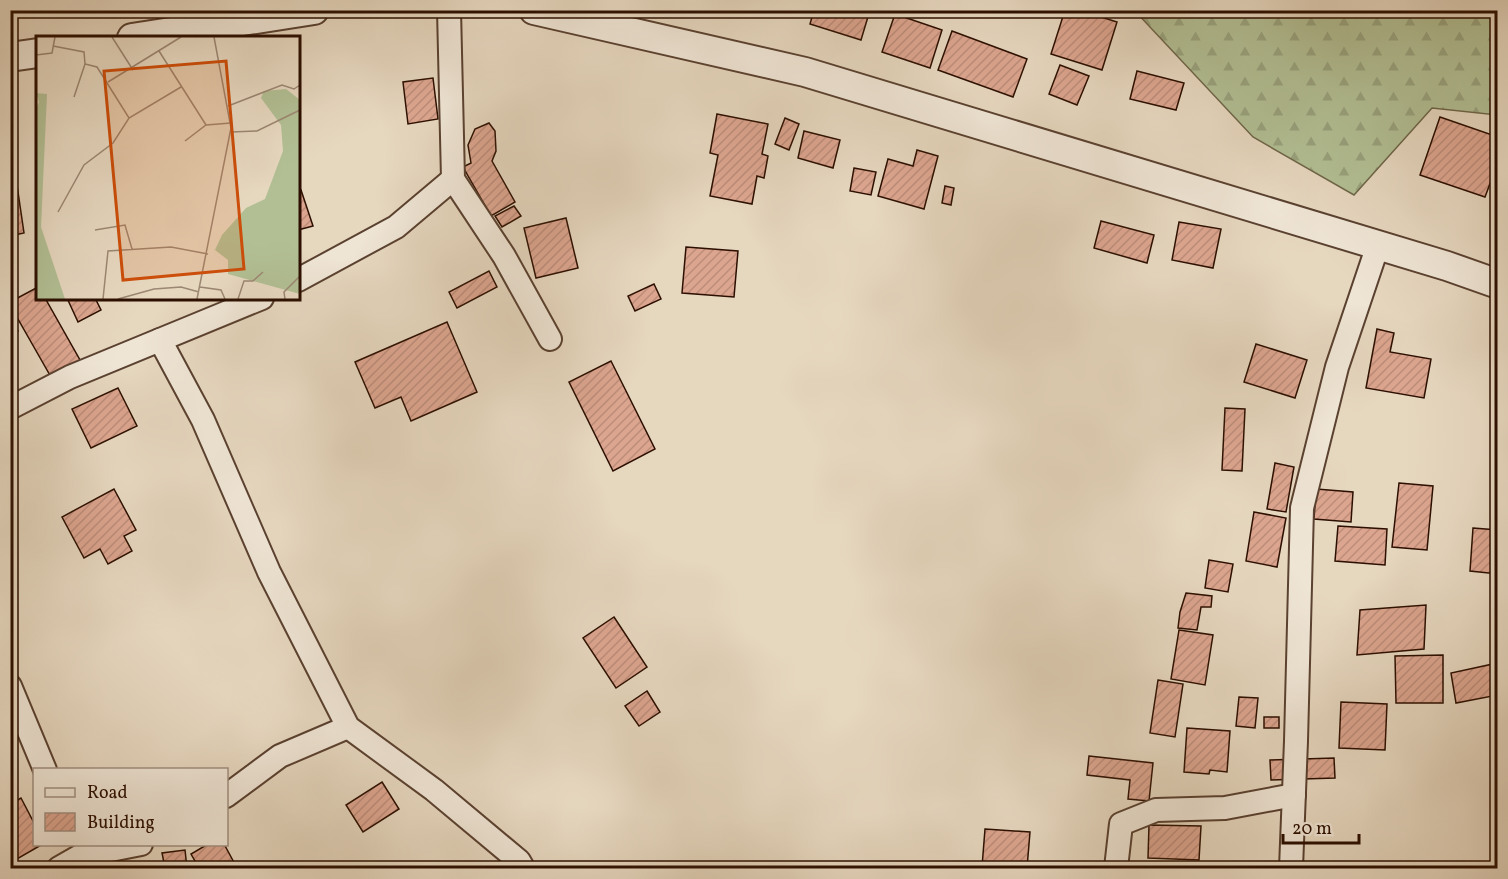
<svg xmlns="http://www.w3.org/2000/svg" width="1508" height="879" font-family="Vollkorn,serif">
<defs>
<pattern id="forest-firs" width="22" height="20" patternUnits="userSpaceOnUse" patternTransform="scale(1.5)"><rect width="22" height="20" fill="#b2bf94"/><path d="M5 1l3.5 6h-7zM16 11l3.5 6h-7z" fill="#99a37e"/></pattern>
<pattern id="building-hatch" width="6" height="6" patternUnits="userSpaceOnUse" patternTransform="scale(1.5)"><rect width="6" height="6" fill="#dca58f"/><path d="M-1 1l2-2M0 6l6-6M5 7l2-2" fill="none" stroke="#bd8d7a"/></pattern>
</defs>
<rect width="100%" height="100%" fill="#e6d7bf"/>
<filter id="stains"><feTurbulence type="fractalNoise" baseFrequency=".00333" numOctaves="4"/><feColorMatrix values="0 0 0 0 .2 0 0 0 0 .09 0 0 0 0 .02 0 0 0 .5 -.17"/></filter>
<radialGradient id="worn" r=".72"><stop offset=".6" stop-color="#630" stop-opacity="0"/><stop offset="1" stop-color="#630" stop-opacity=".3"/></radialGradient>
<polygon fill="url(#forest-firs)" stroke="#6f674a" stroke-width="1.5" points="1135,11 1497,11 1497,115 1432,108 1354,195 1253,137"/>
<g fill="url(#building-hatch)" stroke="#2c0f00" stroke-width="1.5">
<polygon points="36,10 48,10 48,14 36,15"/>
<polygon points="814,10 870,10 861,40 810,24"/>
<polygon points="1065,10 1079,10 1117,22 1102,70 1051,54"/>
<polygon points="895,14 942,30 930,68 882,52"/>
<polygon points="952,31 1027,59 1013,97 938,70"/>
<polygon points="1060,65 1089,76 1077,105 1049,94"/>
<polygon points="1137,71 1184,83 1176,110 1130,99"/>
<polygon points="433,78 438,119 408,124 403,82"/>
<polygon points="717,114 768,124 762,154 768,156 764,178 757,176 752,204 710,196 718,155 710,153"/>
<polygon points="1440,117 1498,137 1498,162 1485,197 1420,175"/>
<polygon points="785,118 799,124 789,150 775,144"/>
<polygon points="489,123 495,131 496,151 492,161 515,202 491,216 463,167 471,163 468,145 475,129"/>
<polygon points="804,131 840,140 833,168 798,158"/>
<polygon points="917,150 938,156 924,209 878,196 888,159 913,166"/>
<polygon points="854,168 876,172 871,195 850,191"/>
<polygon points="17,185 24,233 10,236 10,186"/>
<polygon points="945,186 954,188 951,205 942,203"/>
<polygon points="301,190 313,226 298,230 298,191"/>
<polygon points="514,206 521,216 502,227 495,216"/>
<polygon points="566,218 578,268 536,278 524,228"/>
<polygon points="1101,221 1154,235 1147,263 1094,248"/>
<polygon points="1179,222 1221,229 1213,268 1172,260"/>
<polygon points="686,247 738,251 734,297 682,293"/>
<polygon points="489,271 497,287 457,308 449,292"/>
<polygon points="654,284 661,299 635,311 628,296"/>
<polygon points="38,287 38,298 45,298 80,360 51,377 10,305 10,302"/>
<polygon points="67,298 95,298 101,310 78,322"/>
<polygon points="10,316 18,331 10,335"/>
<polygon points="447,322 477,392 411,421 401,397 375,408 355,362"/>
<polygon points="1377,329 1394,333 1390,352 1431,359 1424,398 1366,388"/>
<polygon points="1256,344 1307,360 1295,398 1244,382"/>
<polygon points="611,361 655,449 613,471 569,382"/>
<polygon points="118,388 137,426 91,448 72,409"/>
<polygon points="1225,408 1245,409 1242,471 1222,470"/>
<polygon points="1275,463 1294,467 1286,512 1267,509"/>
<polygon points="1399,483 1433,486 1427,550 1392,547"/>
<polygon points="114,489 136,530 124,536 132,551 108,564 100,549 84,558 62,517"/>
<polygon points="1316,489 1353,492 1351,522 1314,519"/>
<polygon points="1254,512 1286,518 1277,567 1246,561"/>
<polygon points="1338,526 1387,529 1385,565 1335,561"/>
<polygon points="1473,528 1498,530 1498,574 1470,571"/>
<polygon points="1209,560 1233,564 1228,592 1205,588"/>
<polygon points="1186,593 1212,596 1211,607 1201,607 1197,630 1178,628 1180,612"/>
<polygon points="1426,605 1424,649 1357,655 1360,610"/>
<polygon points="614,617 647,667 616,688 583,638"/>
<polygon points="1179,630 1213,635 1205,685 1171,679"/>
<polygon points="1443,655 1443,703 1396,703 1395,656"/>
<polygon points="1493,664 1498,685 1498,695 1456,703 1451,673"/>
<polygon points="1158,680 1183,684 1175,737 1150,733"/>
<polygon points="647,691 660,712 639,726 625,706"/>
<polygon points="1239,697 1258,698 1255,728 1236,726"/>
<polygon points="1341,702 1387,704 1385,750 1339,748"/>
<rect x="1264" y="717" width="15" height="11"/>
<polygon points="1187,728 1230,731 1227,772 1210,770 1209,774 1184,772"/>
<polygon points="1089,756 1153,763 1149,801 1128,799 1130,780 1087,775"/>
<polygon points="1334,758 1335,778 1271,780 1270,760"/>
<polygon points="382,782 399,809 363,832 346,805"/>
<polygon points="21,798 34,823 34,844 43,844 10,863 10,804"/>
<polygon points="1149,825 1201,826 1199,860 1148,858"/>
<polygon points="985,829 1030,832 1027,868 982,867"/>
<polygon points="208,844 224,844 237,868 199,868 191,854"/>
<polygon points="185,850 187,868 165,868 162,853"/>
</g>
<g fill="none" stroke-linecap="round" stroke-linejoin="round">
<g stroke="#5a4130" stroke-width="26">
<g id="minor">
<polyline points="449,10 453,179 504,256 550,339"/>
<polyline points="298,280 396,227 453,179"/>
<polyline points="160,340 203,420 269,572 348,727 434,790 519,861 523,868"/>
<polyline points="10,408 70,377 262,298"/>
<polyline points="10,686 45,770"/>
<polyline points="226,796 280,756 348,727"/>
<polyline points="59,868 80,856 141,844"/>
<polyline points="1116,868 1121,824 1156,810 1225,808 1294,795"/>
<polyline points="1291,868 1296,741 1302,508 1337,367 1378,245"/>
</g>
</g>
<g stroke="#5a4130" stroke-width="32">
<g id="tertiary">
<polyline points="534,10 805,72 1447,266 1498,284"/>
<polyline points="132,38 314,10"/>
<polyline points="10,57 38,53"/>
</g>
</g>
<use href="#minor" stroke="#efe5d5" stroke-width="22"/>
<use href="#tertiary" stroke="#efe5d5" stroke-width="28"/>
</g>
<g transform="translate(36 36)">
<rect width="264" height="264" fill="#e6d7bf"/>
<path d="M 250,53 L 264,64 L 264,258 L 192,238 L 192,224 L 179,214 L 186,199 L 210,172 L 229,163 L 247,115 L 245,89 L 225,62 L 228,55 ZM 0,57 L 11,58 L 5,191 L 29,263 L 0,263 L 0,72 L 3,66 Z" fill="#b2bf94"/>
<path fill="none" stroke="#9c8773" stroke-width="1.5" d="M 76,1 L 97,34M 17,10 L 48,16 L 49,28 L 61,31 L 93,82M 123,15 L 170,89M 0,19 L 16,17 L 19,1M 72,46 L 145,1M 38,61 L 49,28M 192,70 L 246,49 L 258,53 L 264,49M 195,96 L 221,95 L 264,74M 149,105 L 170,89 L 195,87M 22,176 L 48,129 L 77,107 L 93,82 L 145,51M 59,194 L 89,189 L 96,213M 164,251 L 185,254 L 189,263M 67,263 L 72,215 L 135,211 L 172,218M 82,263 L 118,253 L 145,251 L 163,256M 161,263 L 195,92 L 178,1M 202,263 L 208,245 L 217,245 L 227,236M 249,263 L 248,256 L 264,240"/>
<path fill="#cc4e0a" fill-opacity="0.15" stroke="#cc4e0a" stroke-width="3" d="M 190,25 L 208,233 L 87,244 L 68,35 Z"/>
<rect width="264" height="264" fill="none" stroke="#2c0f00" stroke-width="3"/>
</g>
<rect width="1508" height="879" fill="none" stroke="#e6d7bf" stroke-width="36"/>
<rect x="12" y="12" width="1484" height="855" fill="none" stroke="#2c0f00" stroke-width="3"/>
<rect x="18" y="18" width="1472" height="843" fill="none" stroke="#2c0f00" stroke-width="1.5"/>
<rect x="33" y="768" width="195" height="78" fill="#efe5d5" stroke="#a18f80" stroke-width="1.5"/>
<rect x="45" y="788" width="30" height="9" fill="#efe5d5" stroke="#a18f80" stroke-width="1.5"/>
<text x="87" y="798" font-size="18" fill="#2c0f00">Road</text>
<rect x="45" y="813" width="30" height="18" fill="url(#building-hatch)" stroke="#a18f80" stroke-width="1.5"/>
<text x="87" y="828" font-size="18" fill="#2c0f00">Building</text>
<path d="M1283 834v9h76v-9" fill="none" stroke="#2c0f00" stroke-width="3"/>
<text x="1292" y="834" font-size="18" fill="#2c0f00" stroke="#efe5d5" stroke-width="4.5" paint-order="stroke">20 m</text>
<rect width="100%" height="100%" filter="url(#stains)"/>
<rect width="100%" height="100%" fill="url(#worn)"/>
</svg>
